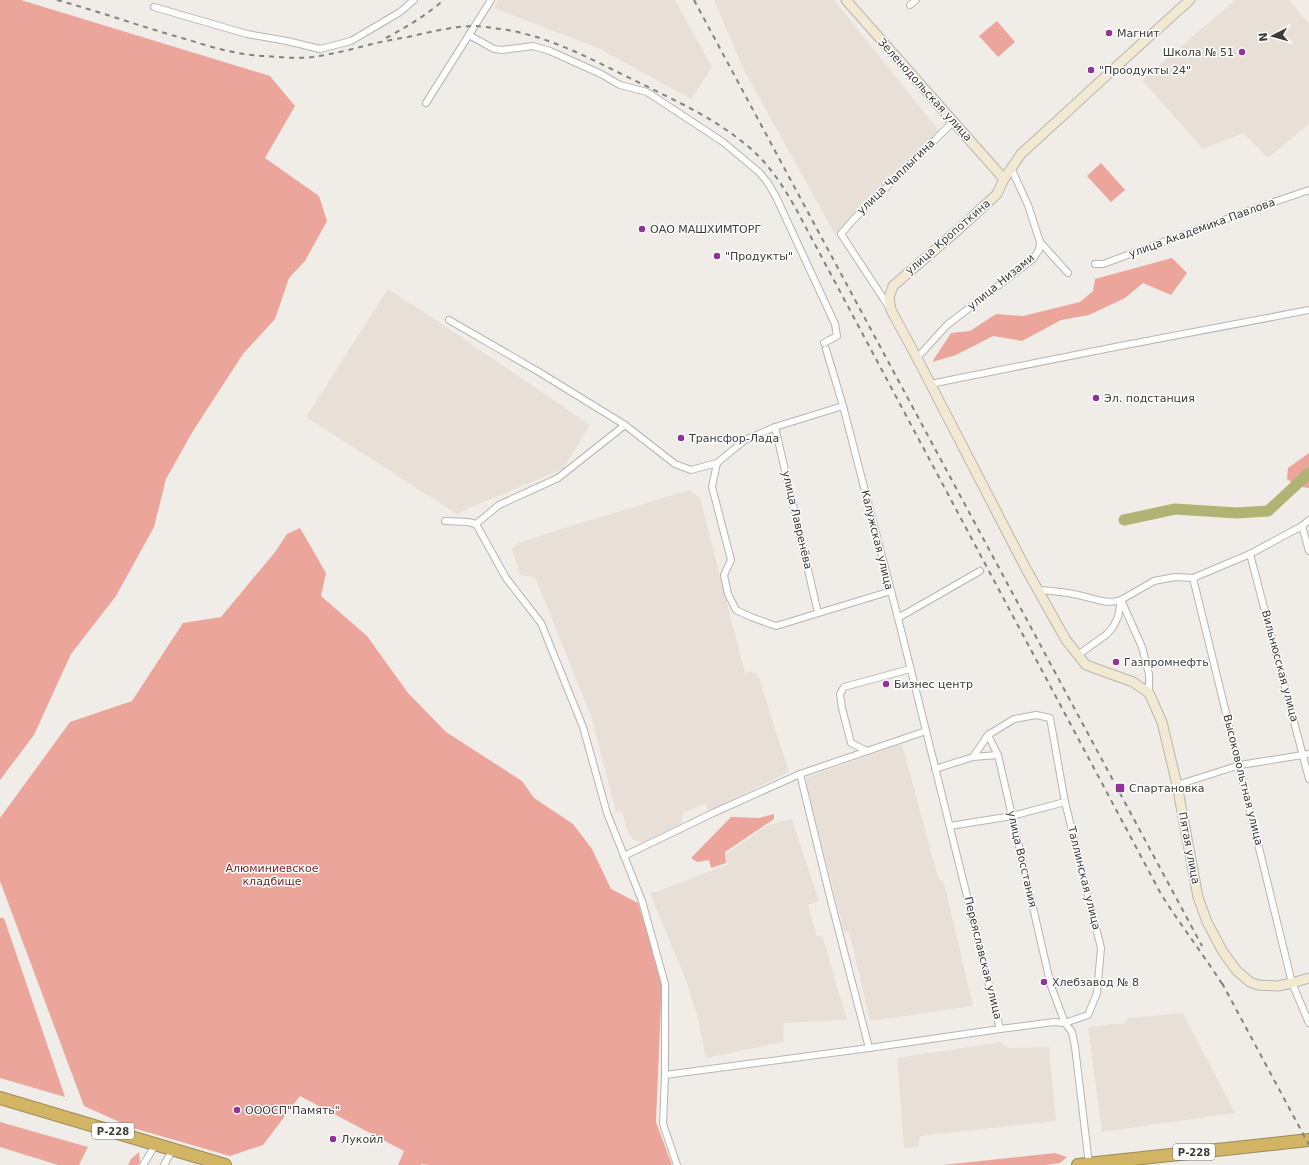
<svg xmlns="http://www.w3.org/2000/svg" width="1309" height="1165" font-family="'DejaVu Sans',sans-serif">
<rect width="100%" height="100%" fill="#f0ece8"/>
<g fill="#e8e0d6">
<polygon points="498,0 675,0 712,67 691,99 598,48 494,8"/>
<polygon points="714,0 834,0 940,132 835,234 744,70"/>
<polygon points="1235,0 1289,0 1309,24 1309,124 1268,158 1243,133 1203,149 1142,80"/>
<polygon points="388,289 439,322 590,425 563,469 469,508 457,514 306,417"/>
<polygon points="689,490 700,498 745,673 751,671 758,675 789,772 708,811 706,803 683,813 682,823 644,842 633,840 628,832 622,811 616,812 591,716 535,577 520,575 512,549 519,543 545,534"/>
<polygon points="902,744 938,878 944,883 973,1006 870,1021 849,931 844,932 805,778"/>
<polygon points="792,819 819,901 808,905 817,937 822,935 847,1020 783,1023 784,1042 706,1058 698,1019 686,980 650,894 727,865 726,854 768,825"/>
<polygon points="1183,1013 1235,1113 1102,1132 1088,1027 1126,1023 1128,1018"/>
<polygon points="1001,1042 1008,1048 1049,1047 1056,1121 920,1136 918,1147 904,1148 897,1058"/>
</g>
<g fill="#eba59b">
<polygon points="0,0 21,0 270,76 295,106 265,158 319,196 327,221 305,261 289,278 275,319 243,354 193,431 166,479 154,527 116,596 71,654 34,735 0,780"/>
<polygon points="997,21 1015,42 998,57 979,36"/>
<polygon points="1101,163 1125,190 1111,202 1087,176"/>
<polygon points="1172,258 1187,273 1171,295 1143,283 1125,298 1089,315 1061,320 1022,341 993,336 956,355 932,362 951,333 970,331 996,314 1023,316 1080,302 1093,291 1095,279"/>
<polygon points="1309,453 1309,488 1296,486 1287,479 1288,468"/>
<polygon points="300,528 326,573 321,596 367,636 408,693 446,732 522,781 534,798 573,824 592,849 611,889 638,903 662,979 656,1122 672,1165 430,1165 421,1164 421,1165 398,1165 404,1151 300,1096 263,1145 230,1156 133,1128 84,1106 0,881 0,818 70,722 132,701 183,623 221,617 275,552 287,534"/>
<polygon points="774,814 774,819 725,852 726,863 711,868 709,860 697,862 691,858 731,817 759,818"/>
<polygon points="0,918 4,918 65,1097 0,1078"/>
<polygon points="0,1122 88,1147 79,1165 58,1165 0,1147"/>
<polygon points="139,1152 140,1162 138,1165 128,1165 131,1159"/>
<polygon points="1055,1153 1067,1157 1060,1163 1045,1165 943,1165"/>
</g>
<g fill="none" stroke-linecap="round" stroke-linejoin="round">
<polyline stroke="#afb373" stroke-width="11" points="1124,520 1175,509 1237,513 1268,511 1309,473"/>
<g stroke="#b8b5b1" stroke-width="8">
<g id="street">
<polyline points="910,5 916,0"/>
<polyline points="154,7 247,34 287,41 320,49 351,41 400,12 414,0"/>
<polyline points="469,35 494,49 502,50 533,46 550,51 601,74 620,85 647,92 723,142 760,173 768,183 776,197 835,324 837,336 824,343"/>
<polyline points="426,103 491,0"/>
<polyline points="1040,242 1068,273"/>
<polyline points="1095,264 1103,264 1265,205 1309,190"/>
<polyline points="889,307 841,234 854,219 953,122"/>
<polyline points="449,320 539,372 625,425 675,464 691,470 717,463 745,440 775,427 843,406"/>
<polyline points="826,349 843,406 898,618 1000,1029 1054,1022 1065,1023 1072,1032 1075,1047 1089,1164"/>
<polyline points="917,358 947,325 1033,259 1039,250 1040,242 1028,205 1011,168"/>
<polyline points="930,384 1110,348 1309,310"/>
<polyline points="775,427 818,613"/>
<polyline points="717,463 712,487 731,560 724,575 728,594 736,610 751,617 776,626 891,591"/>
<polyline points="445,521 468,522 476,524 499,505 558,478 625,425"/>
<polyline points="476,524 506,578 541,623 583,727 607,813 642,901 665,984 665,1075 663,1124 677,1165"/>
<polyline points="1302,526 1309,551"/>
<polyline points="1250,554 1309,779"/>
<polyline points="1193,578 1292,983 1309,1023"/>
<path d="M 1038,590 C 1051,591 1065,592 1078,595 C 1093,598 1106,605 1121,600 L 1142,647 L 1149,674 L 1149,693"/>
<polyline points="898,618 980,571"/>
<polyline points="1078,655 1107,634 1113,627 1118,617 1121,600 1154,581 1175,577 1193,578 1250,554 1302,526 1309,520"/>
<polyline points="988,735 998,755"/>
<polyline points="867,751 851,743 842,708 840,694 844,687 910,669"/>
<polyline points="935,769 973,757 998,755 1051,986 1065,1023 1088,1015 1097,993 1101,948 1065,802 1050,718 1036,715 1014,719 988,735 973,757"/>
<polyline points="800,774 829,893 869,1048"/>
<polyline points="1177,785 1240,765 1309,754"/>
<polyline points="950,826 1012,816 1065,802"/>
<polyline points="624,856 713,813 800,774 926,731"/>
<polyline points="665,1075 869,1048 1000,1029"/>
<polyline points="143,1165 156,1144"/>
<polyline points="164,1165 173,1149"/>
</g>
</g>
<g stroke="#b8b5b1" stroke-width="11">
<g id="secondary">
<polyline points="846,0 1004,179"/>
<polyline points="1190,0 1141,44 1021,154 1004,179 997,194 959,229 893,286 889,298 891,310 917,358 1025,567 1066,640 1086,665 1133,682 1149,693 1162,722 1177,785 1198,897 1207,922 1223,952 1237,971 1250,982 1258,985 1278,986 1292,983 1309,978"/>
</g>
</g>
<g stroke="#9d8a56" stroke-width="14">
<g id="highway">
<polyline points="0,1098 225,1165"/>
<polyline points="1078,1165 1309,1140"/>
</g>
</g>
<use href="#street" stroke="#fff" stroke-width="6"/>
<use href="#secondary" stroke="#f1e9d1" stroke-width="9"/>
<use href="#highway" stroke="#d1b565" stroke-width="12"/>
<g stroke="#84817f" stroke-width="2" stroke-dasharray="5 5" stroke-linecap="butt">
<path d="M 57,0 C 101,12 145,28 189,40 C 214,48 239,55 264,56 C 280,57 297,59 313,57 C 333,54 353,49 372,44 C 384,41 396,39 408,37 C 430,32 450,27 472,26 C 479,26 486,27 492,28 C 546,33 592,60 640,83 C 676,101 714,118 745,144 C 767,161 781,183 795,207 L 1161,894 C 1181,926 1204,955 1224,987"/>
<polyline points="694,0 1202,946"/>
<path d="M 386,38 C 407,27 426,15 444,0"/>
<polyline points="1222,983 1309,1145"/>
</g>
</g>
<g fill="#923199" stroke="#fff" stroke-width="1.5">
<circle cx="1109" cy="33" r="4"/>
<circle cx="1242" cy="52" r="4"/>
<circle cx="1091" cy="70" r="4"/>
<circle cx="642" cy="229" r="4"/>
<circle cx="717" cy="256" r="4"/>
<circle cx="1096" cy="398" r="4"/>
<circle cx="681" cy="438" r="4"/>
<circle cx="1116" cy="662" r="4"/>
<circle cx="886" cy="684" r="4"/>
<rect x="1115" y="783" width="10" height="10" rx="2"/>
<circle cx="1044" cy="982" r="4"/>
<circle cx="237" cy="1110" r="4"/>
<circle cx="333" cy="1139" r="4"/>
</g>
<g text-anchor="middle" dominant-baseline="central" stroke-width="3" stroke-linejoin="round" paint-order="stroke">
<g fill="#fff" stroke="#767674" stroke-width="1">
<rect x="92" y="1123" width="42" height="16" rx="3"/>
<rect x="1173" y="1144" width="42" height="16" rx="3"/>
</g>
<g font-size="10" font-weight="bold" fill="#3c3b39">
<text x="113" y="1131">Р-228</text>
<text x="1194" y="1152">Р-228</text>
</g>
<g font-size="11" fill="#3c3b39" stroke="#fff" text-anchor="start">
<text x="1117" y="33">Магнит</text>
<text x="1234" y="52" text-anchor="end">Школа № 51</text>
<text x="1099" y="70">"Проодукты 24"</text>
<text x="650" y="229">ОАО МАШХИМТОРГ</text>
<text x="725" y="256">"Продукты"</text>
<text x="1104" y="398">Эл. подстанция</text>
<text x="689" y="438">Трансфор-Лада</text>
<text x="1124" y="662">Газпромнефть</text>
<text x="894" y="684">Бизнес центр</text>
<text x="1129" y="788">Спартановка</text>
<text x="1052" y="982">Хлебзавод № 8</text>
<text x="245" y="1110">ОООСП"Память"</text>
<text x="341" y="1139">Лукойл</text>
</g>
<g font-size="11" fill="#3c3b39" stroke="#fff">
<text transform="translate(925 90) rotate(48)">Зеленодольская улица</text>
<text transform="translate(896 177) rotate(-44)">улица Чаплыгина</text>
<text transform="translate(1202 228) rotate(-20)">улица Академика Павлова</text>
<text transform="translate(948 237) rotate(-41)">улица Кропоткина</text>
<text transform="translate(1001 282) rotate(-39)">улица Низами</text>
<text transform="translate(797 520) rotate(77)">улица Лавренёва</text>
<text transform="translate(877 540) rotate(76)">Калужская улица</text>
<text transform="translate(1280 666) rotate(75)">Вильнюсская улица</text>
<text transform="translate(1243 780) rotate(76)">Высоковольтная улица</text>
<text transform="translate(1189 848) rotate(79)">Пятая улица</text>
<text transform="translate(1022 859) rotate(77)">улица Восстания</text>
<text transform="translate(1084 878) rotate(76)">Таллинская улица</text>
<text transform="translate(983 958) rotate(76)">Переяславская улица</text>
</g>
<g font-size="11" fill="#7c2923" stroke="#fff">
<text x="272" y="868">Алюминиевское<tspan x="272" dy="13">кладбище</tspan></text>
</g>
</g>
<g transform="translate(1273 36) rotate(264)" stroke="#ffffff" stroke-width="3" paint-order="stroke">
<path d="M0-3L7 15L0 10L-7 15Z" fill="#3c3b39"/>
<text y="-6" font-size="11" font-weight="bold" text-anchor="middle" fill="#3c3b39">N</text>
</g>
</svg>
